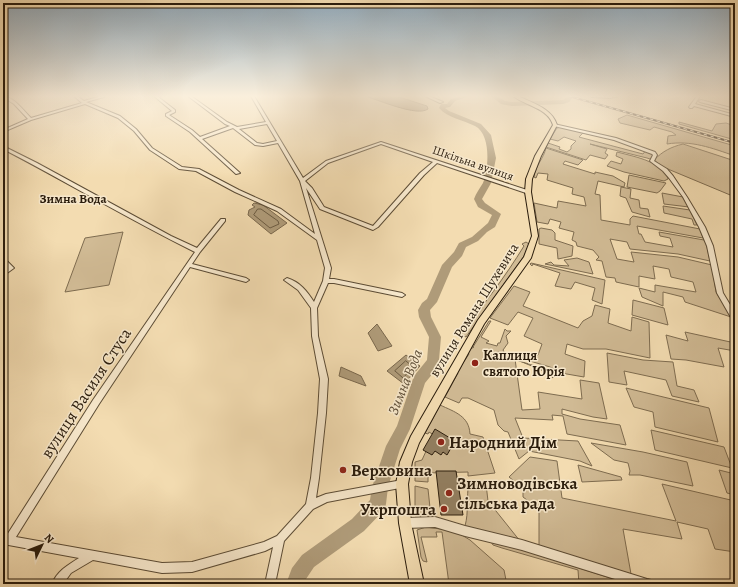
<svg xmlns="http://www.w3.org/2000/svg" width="738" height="587" font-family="Alegreya,serif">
<rect width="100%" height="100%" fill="#f3dcb1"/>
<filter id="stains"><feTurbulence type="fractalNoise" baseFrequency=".005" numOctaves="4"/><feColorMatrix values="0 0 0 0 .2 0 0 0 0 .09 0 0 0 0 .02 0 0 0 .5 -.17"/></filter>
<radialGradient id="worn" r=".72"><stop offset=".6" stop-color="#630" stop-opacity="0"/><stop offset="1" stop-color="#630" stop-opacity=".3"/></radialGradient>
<g fill="#d1bb95" stroke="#7e6c50" fill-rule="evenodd">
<path d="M 627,115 L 735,146 L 735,156 C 712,148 691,140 667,144 L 668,136 L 676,135 L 672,132 L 654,127 L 650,130 L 620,123 L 618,119 Z"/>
<polygon points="679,122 712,131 716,124 726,123 735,126 735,140 679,124"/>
<path d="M 562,127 C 582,132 641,142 654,156 L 650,159 L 647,158 L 590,144 L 607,149 L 605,153 L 608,155 L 605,159 L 590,155 L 586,160 L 546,147 L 548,143 L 560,147 L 559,149 L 567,152 L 571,149 L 571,146 L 576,141 L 564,137 L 558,141 L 550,139 L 557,128 ZM 583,133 L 607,138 L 646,150 L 643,154 L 579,137 Z"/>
<path d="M 683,144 L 735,161 L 735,197 L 663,167 L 654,160 C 663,151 671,147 683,144 Z"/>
<path d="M 546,148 L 583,160 L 578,165 L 565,161 L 563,164 L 595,174 L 595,172 L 613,176 L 625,183 L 624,187 L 598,181 L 595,194 L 600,195 L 601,220 L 630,225 L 630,219 L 633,216 L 700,229 L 703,238 L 637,226 L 639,234 L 641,234 L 645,242 L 673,247 L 670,238 L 660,236 L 659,232 L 704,240 L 706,242 L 710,261 L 678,254 L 630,249 L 627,242 L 610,239 L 617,259 L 634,262 L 631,252 L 678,257 L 712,265 L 716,292 L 731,317 L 685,302 L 683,297 L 663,292 L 663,306 L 642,297 L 639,288 L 655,292 L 655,285 L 696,292 L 693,282 L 671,277 L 669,269 L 653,266 L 655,279 L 639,276 L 639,287 L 616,282 L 615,278 L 606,277 L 602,261 L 596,260 L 599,257 L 593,250 L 577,246 L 576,242 L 572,240 L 574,232 L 559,228 L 561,222 L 550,219 L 548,224 L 537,222 L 534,203 L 557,208 L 558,201 L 586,206 L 584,197 L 572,194 L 573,188 L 547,180 L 548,174 L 538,173 L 536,178 L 534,177 C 535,166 544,158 546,148 Z"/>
<path d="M 617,152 C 636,157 655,160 668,175 L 668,179 L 664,181 L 624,172 L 607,166 L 611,161 L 621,164 L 623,159 L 616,156 Z"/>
<polygon points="629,175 666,183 660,191 657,193 627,187"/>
<polygon points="621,187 631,189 630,198 639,200 640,208 648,209 650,217 632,212 626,198 620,196"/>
<polygon points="662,193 683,197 689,207 664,204"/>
<polygon points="663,206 690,210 697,225 694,225 692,219 664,213"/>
<polygon points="541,228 552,230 555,233 555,240 573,246 572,256 558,259 557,248 539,244 539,229"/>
<polygon points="123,232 109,285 65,292 85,238"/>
<path d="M 526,242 L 529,244 L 524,256 L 466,337 L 460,334 C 483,306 505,277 524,246 L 522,244 Z"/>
<polygon points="577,258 589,262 593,274 545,264 551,262 554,265 569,266 564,260"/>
<polygon points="531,263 605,280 602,304 592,300 595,288 575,282 571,289 555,286 560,273 533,264 532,266 530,264"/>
<polygon points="514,286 530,292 523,306 578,328 583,321 592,316 595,305 610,309 608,323 631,331 632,317 649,322 650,358 606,349 583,349 567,344 565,354 585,361 584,377 561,373 550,367 520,358 538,355 542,344 524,336 533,318 518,312 508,325 490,318"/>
<polygon points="633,300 664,308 668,325 632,315"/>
<path d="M 489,321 L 491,321 L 481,337 L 489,341 L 486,343 L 497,346 L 498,343 L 500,343 L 505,329 L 507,331 L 511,331 L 506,336 L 508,343 L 503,350 L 505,354 L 498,352 C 505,359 545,367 557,374 L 554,374 L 553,378 L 546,372 L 515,359 L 522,410 L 540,409 L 538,392 L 582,399 L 580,380 L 599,383 L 607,419 L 593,417 L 562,409 L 562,414 L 580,419 L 620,425 L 626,445 L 567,434 L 563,416 L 552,415 L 553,420 L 515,418 L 523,438 L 578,441 L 592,466 L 580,461 L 529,451 L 519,459 L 508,432 L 504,431 L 498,425 L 494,410 L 468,398 L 462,398 L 459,403 L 445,397 L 458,373 L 457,372 L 469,354 L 467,351 L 474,347 L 473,347 Z"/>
<polygon points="685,332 735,343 735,351 718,348 724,367 686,360 671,359 666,335 688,341"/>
<polygon points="607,353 643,360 673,362 677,386 694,390 699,402 672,396 666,380 624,371 627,385 609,382"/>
<polygon points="626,388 709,408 718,442 655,427 653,412 634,407"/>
<path d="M 440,405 C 455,412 469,416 470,434 L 483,437 L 495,473 L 468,476 L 468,472 L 428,473 L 428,482 L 415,481 L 415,462 L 422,460 L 427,449 L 444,441 L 429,432 L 428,434 L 425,433 Z"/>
<polygon points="651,430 724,447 732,468 655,450"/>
<polygon points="591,443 643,452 687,462 693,486 640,475 629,475 630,471 628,463 614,460"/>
<polygon points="530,457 557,461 562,498 676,521 662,484 735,501 735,552 715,549 708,529 677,522 682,539 623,529 631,574 539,546 539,509 523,497 523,488 509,477"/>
<polygon points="578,465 621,477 622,480 582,482"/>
<polygon points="719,470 735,474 735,495 727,493"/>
<path d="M 471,481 L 486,484 L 488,501 L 520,541 L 465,526 C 469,512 466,497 469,482 Z"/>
<polygon points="415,486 428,489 431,517 415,516"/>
<polygon points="426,527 455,531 470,540 504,570 506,580 472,580 473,584 449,584 442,532 436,532 437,537 421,537 427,562 423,561 421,557 417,530"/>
<polygon points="491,542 523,550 629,584 579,584 578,570 502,548 493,545"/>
</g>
<g fill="#af9b79" stroke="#7a684d">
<path d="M 365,96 L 396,96 L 427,106 L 428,109 C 417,117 379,100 365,96 Z"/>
<polygon points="254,203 263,205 287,223 271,234 248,215 249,210 255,207 252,205"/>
<polygon points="377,324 392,346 378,351 368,333"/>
<polygon points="406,355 420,366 404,384 387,371"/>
<polygon points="341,367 361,376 366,386 339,376"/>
</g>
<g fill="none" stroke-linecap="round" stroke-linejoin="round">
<g stroke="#6c5c42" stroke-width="1">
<polygon points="258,209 261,209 278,221 279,224 270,228 254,215"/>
<polygon points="406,361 413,367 403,378 395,371"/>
</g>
<g fill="#af9b79" fill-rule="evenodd">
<path d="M 462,96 L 470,96 L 455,101 L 450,107 L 445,108 L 449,111 L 481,124 L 491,135 L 496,158 L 491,183 L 482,199 L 485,203 L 501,214 L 495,227 L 487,232 L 478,241 L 466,247 L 462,256 L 452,267 L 437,302 L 430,310 L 431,317 L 441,337 L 439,360 L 434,372 L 425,383 L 410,429 L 400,449 L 388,487 L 386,504 L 384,510 L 364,531 L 314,567 L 306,579 L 304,584 L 286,584 L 292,568 L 302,555 L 352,519 L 370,500 L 372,487 L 386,446 L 397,426 L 414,376 L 427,360 L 429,337 L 419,317 L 418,310 L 422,303 L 427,299 L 442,265 L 454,252 L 459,243 L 472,237 L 488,223 L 492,215 L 478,207 L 474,199 C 476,193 480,188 483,183 C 489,168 491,134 475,126 C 463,120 448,118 439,108 L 441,104 L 447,104 L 451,99 Z"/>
<polygon points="491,96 497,96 505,101 512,102 563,100 568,96 574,96 569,102 563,104 512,106 501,104"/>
</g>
</g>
<g fill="#938062" stroke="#2a1c0c">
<polygon points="435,429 455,441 447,455 443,452 441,455 435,451 432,455 423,450"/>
<polygon points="436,471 456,471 463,515 441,515"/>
</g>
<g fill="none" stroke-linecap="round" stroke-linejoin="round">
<g stroke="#5c4c35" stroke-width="2">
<g id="minor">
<path d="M 3,96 C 14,97 23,110 31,118 L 82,103 L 74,96 L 77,96 L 84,101 L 101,96 L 104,96 L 104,97 L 86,102 L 120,116 L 136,129 L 152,148 L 182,167 L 199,169 L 239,190 L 281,209 L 315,234 L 300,181 L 278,143 L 263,146 L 255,145 L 233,128 L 202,139 L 240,173 L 236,174 L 190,132 L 166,116 L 166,114 L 172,111 L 154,96 L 157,96 L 175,110 L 175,112 L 169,115 L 192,130 L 200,137 L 230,126 L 225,124 L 188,96 L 191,96 L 227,122 L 237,127 L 266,122 L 251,96 L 254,96 L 303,178 L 326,161 L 381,142 L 530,191 L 530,193 L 526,193 L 437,163 L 424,175 L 378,227 L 373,230 L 320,209 L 306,188 L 331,268 L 329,279 L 334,279 L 402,293 L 405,295 L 402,297 L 334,283 L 328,283 L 317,308 L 318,336 L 328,379 L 326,413 L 319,478 L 316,498 L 326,494 L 402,480 L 405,481 L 406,484 L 405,487 L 327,502 L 313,509 L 284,541 L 275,584 L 265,584 L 273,547 L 265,551 L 192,572 L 162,573 L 93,560 L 71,573 L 63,584 L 52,584 C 57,571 68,565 79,558 L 3,544 L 3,534 L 7,535 L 93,400 L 195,252 C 130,220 67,182 3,149 L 3,146 L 37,163 L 171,236 L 197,248 L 221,219 L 225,219 L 225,221 L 200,252 L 192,264 L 246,278 L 249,280 L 246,282 L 190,267 L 99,404 L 16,537 L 162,563 L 192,562 L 264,542 L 277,536 L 306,504 L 311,478 L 318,413 L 320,379 L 312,336 L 311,308 L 298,290 L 284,280 L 287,278 C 300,282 307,291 314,302 L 323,281 L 325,268 L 317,240 L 277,211 L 235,192 L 196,171 L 179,169 L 150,150 L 134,131 L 118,118 L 85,104 L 31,120 L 3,132 L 3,130 L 28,119 L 14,104 L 3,97 ZM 267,124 L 277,141 L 263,144 L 257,143 L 239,129 ZM 381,144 L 433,162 L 420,173 L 373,226 L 324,207 L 312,188 L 305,181 L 328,163 Z"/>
<polygon points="425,96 429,96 443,102 440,103"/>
<polygon points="590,96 619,96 610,98 592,97"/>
<polygon points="697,96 700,96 695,104 735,115 735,117 694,106 692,108 690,108 689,107"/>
<polygon points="701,100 735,109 735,111 700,102 699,101"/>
<polygon points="554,124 616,138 655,152 657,155 654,161 667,169 673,176 687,197 705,227 713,246 723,293 735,313 735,321 733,321 717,293 707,246 699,227 683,197 669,178 663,171 650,161 653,155 652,154 614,140 554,126"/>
<polygon points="3,258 5,259 14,268 3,276 3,271 7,268 3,263"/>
<polygon points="435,517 465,526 522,540 647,579 651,580 652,584 631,584 522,550 465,536 435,527 405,528 402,526 400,523 402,520 405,518"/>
</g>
</g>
<g stroke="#2a1c0c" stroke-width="2">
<path id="major" d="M 513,96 L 518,96 C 532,103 552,108 557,125 L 541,156 L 532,179 L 531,192 L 538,236 L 531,258 L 484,324 L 419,443 L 412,462 L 408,484 L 411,523 L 424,584 L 410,584 L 399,523 L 396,484 L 400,462 L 411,436 L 478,320 L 524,257 L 532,236 L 525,192 L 526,179 L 535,156 L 553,125 C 548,108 526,106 513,96 Z"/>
</g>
<use href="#minor" fill="#f7e8cc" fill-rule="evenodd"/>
<use href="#major" fill="#f3dcb1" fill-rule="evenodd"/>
<g stroke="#2a1c0c" stroke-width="2">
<polyline id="rail" points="569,96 735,143"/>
</g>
<use href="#rail" stroke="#f7e8cc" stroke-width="1" stroke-dasharray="3.5" stroke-linecap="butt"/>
</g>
<linearGradient id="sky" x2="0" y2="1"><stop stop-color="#91aabc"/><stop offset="0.54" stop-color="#faefdc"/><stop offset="1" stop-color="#faefdc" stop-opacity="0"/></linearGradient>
<rect width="738" height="178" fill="url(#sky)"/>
<g fill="#8f2418" stroke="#f7e8cc" stroke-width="1.5">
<circle cx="475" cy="363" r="4"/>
<circle cx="441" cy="442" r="4"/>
<circle cx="343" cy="470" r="4"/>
<circle cx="449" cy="493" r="4"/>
<circle cx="444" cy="509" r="4"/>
</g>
<g text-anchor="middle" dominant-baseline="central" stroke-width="3" stroke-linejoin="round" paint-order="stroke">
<g font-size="12" fill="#2a1c0c" stroke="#f7e8cc">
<text transform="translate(473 163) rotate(19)">Шкільна вулиця</text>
</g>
<g font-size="13" font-weight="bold" fill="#2a1c0c" stroke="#f7e8cc">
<text x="73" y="198">Зимна Вода</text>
</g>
<g font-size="14" fill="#2a1c0c" stroke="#f7e8cc">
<text transform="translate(474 310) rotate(-58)">вулиця Романа Шухевича</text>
</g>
<g font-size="14" font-weight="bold" fill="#2a1c0c" stroke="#f7e8cc" text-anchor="start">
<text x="483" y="355">Каплиця<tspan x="483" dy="16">святого Юрія</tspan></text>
</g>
<g font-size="15" font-style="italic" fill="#5f4f38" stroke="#f7e8cc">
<text transform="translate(405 382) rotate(-68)">Зимна Вода</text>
</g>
<g font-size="17" fill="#2a1c0c" stroke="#f7e8cc">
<text transform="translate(86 393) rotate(-57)">вулиця Василя Стуса</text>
</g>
<g font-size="17" font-weight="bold" fill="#2a1c0c" stroke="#f7e8cc" text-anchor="start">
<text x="449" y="442">Народний Дім</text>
<text x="351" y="470">Верховина</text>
<text x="457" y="483">Зимноводівська<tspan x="457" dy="20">сільська рада</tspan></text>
<text x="436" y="509" text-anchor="end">Укрпошта</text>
</g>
</g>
<rect width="738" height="587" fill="none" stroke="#f3dcb1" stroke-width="16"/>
<rect x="4" y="4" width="730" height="579" fill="none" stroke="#2a1c0c" stroke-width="2"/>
<rect x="8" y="8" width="722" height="571" fill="none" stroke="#2a1c0c"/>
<g transform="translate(42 545) rotate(47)" stroke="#f7e8cc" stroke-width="3" paint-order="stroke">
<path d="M0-3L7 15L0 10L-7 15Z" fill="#2a1c0c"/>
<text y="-6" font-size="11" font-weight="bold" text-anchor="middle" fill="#2a1c0c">N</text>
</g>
<rect width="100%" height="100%" filter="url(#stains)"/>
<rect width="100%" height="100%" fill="url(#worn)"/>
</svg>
